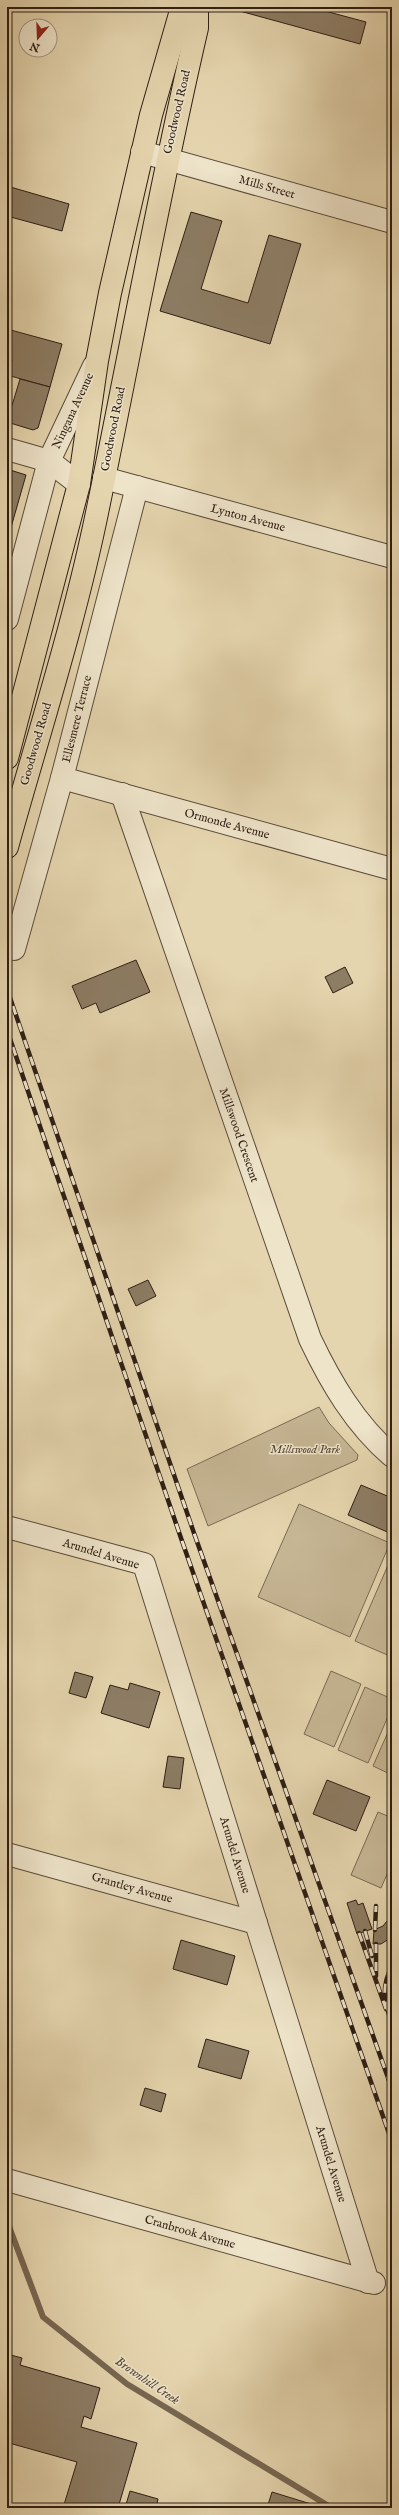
<svg xmlns="http://www.w3.org/2000/svg" width="399" height="2515" font-family="'IM FELL English',serif">
<rect width="100%" height="100%" fill="#e5d5ae"/>
<filter id="stains"><feTurbulence type="fractalNoise" baseFrequency=".005" numOctaves="4"/><feColorMatrix values="0 0 0 0 .2 0 0 0 0 .09 0 0 0 0 .02 0 0 0 .5 -.17"/></filter>
<radialGradient id="worn" r=".72"><stop offset=".6" stop-color="#630" stop-opacity="0"/><stop offset="1" stop-color="#630" stop-opacity=".3"/></radialGradient>
<g fill="#c6b694" stroke="#7a6a54">
<polygon points="319,1407 329,1423 358,1455 357,1460 208,1526 187,1469"/>
<polygon points="299,1504 390,1543 350,1637 258,1597"/>
<polygon points="392,1556 392,1657 355,1641"/>
<polygon points="331,1671 361,1684 334,1747 304,1734"/>
<polygon points="365,1687 392,1699 392,1707 368,1763 338,1750"/>
<polygon points="392,1723 392,1775 373,1766"/>
<polygon points="378,1812 392,1818 392,1863 381,1888 351,1875"/>
</g>
<g fill="none" stroke-linecap="round" stroke-linejoin="round">
<polyline stroke="#776752" stroke-width="6" points="7,2221 43,2317 127,2384 332,2508"/>
</g>
<g fill="#8d7d65" stroke="#2e1e15">
<polygon points="236,7 310,7 366,22 360,44 236,10"/>
<polygon points="7,186 69,204 62,231 7,216"/>
<polygon points="191,212 222,221 201,289 248,303 269,235 301,244 270,344 160,311"/>
<polygon points="7,329 62,344 50,387 7,375 12,360 7,358"/>
<polygon points="20,379 50,387 38,428 33,430 7,422"/>
<polygon points="7,469 26,475 12,524 7,523"/>
<polygon points="7,523 12,524 7,542"/>
<polygon points="136,960 150,992 100,1013 96,1003 82,1009 72,986"/>
<polygon points="345,967 353,983 333,993 325,977"/>
<polygon points="148,1280 156,1296 136,1306 128,1289"/>
<polygon points="361,1485 392,1498 392,1534 348,1515"/>
<polygon points="75,1672 93,1677 86,1698 69,1693"/>
<polygon points="130,1683 160,1692 149,1728 101,1713 110,1685 128,1690"/>
<polygon points="168,1756 184,1758 180,1789 163,1787"/>
<polygon points="327,1780 370,1797 356,1831 313,1814"/>
<polygon points="356,1900 358,1905 363,1903 372,1929 357,1934 347,1903"/>
<polygon points="387,1921 392,1922 392,1937 381,1944 373,1944 374,1930 383,1926"/>
<polygon points="181,1940 235,1956 227,1985 173,1969"/>
<polygon points="392,1974 392,2018 391,2018 387,1989"/>
<polygon points="206,2039 249,2051 241,2079 198,2067"/>
<polygon points="145,2088 166,2094 161,2112 140,2105"/>
<polygon points="7,2354 22,2358 20,2365 100,2388 91,2419 84,2416 81,2427 137,2443 118,2508 63,2508 77,2462 9,2443 7,2449"/>
<polygon points="130,2491 158,2499 156,2508 125,2508"/>
<polygon points="272,2492 324,2508 267,2508"/>
</g>
<g fill="none" stroke-linecap="round" stroke-linejoin="round">
<g stroke="#5c4c3b" stroke-width="24">
<g id="minor">
<polyline points="142,152 392,222"/>
<polyline points="7,449 49,461 79,484"/>
<polyline points="104,478 392,557"/>
<polyline points="7,619 49,461 94,366"/>
<polyline points="62,778 392,869"/>
<path d="M 122,794 L 310,1339 C 331,1383 355,1424 392,1456"/>
<polyline points="14,949 62,778 137,487"/>
<polyline points="7,1527 144,1564 368,2282"/>
<polyline points="7,1854 256,1923"/>
<polyline points="7,2180 374,2283"/>
</g>
</g>
<g stroke="#2e1e15" stroke-width="24">
<g id="major">
<polyline points="7,758 79,484 97,361 110,293 151,115 182,7"/>
<path d="M 7,847 C 38,735 75,622 98,508 C 131,348 160,187 197,28 L 197,7"/>
</g>
</g>
<use href="#minor" stroke="#eee4ca" stroke-width="22"/>
<use href="#major" stroke="#e5d5ae" stroke-width="22"/>
<g stroke="#2e1e15" stroke-width="4.5">
<g id="rail">
<polyline points="7,989 195,1536 392,2089"/>
<polyline points="7,1030 182,1541 392,2142"/>
<polyline points="375,1930 376,1906"/>
<polyline points="365,1931 372,1956"/>
<polyline points="359,1933 386,2009"/>
<polyline points="376,1944 376,1976"/>
<path d="M 392,1967 C 381,1985 384,2003 392,2023"/>
</g>
</g>
<use href="#rail" stroke="#eee4ca" stroke-width="3" stroke-dasharray="9" stroke-linecap="butt"/>
</g>
<g text-anchor="middle" dominant-baseline="central" stroke-width="3" stroke-linejoin="round" paint-order="stroke">
<g font-size="12" fill="#2e1e15" stroke="#eee4ca">
<text transform="translate(177 112) rotate(-77)">Goodwood Road</text>
<text transform="translate(267 187) rotate(16)">Mills Street</text>
<text transform="translate(73 411) rotate(-65)">Ningana Avenue</text>
<text transform="translate(113 429) rotate(-79)">Goodwood Road</text>
<text transform="translate(248 518) rotate(15)">Lynton Avenue</text>
<text transform="translate(77 719) rotate(-76)">Ellesmere Terrace</text>
<text transform="translate(36 744) rotate(-74)">Goodwood Road</text>
<text transform="translate(227 824) rotate(15)">Ormonde Avenue</text>
<text transform="translate(239 1135) rotate(71)">Millswood Crescent</text>
<text transform="translate(101 1554) rotate(17)">Arundel Avenue</text>
<text transform="translate(235 1855) rotate(73)">Arundel Avenue</text>
<text transform="translate(132 1888) rotate(16)">Grantley Avenue</text>
<text transform="translate(331 2164) rotate(73)">Arundel Avenue</text>
<text transform="translate(190 2232) rotate(16)">Cranbrook Avenue</text>
</g>
<g font-size="12" font-style="italic" fill="#544435" stroke="#eee4ca">
<text x="305" y="1449">Millswood Park</text>
</g>
<g font-size="13" font-style="italic" fill="#584838" stroke="#eee4ca">
<text transform="translate(147 2381) rotate(34)">Brownhill Creek</text>
</g>
</g>
<rect width="399" height="2515" fill="none" stroke="#e5d5ae" stroke-width="24"/>
<rect x="8" y="8" width="383" height="2499" fill="none" stroke="#2e1e15" stroke-width="2"/>
<rect x="12" y="12" width="375" height="2491" fill="none" stroke="#2e1e15"/>
<g transform="translate(38 38) rotate(199)"><circle r="19" fill="#eee4ca" stroke="#a19582"/>
<path d="M0-3L7 15L0 10L-7 15Z" fill="#8f2418"/>
<text y="-6" font-size="11" font-weight="bold" text-anchor="middle" fill="#2e1e15">N</text>
</g>
<rect width="100%" height="100%" filter="url(#stains)"/>
<rect width="100%" height="100%" fill="url(#worn)"/>
</svg>
